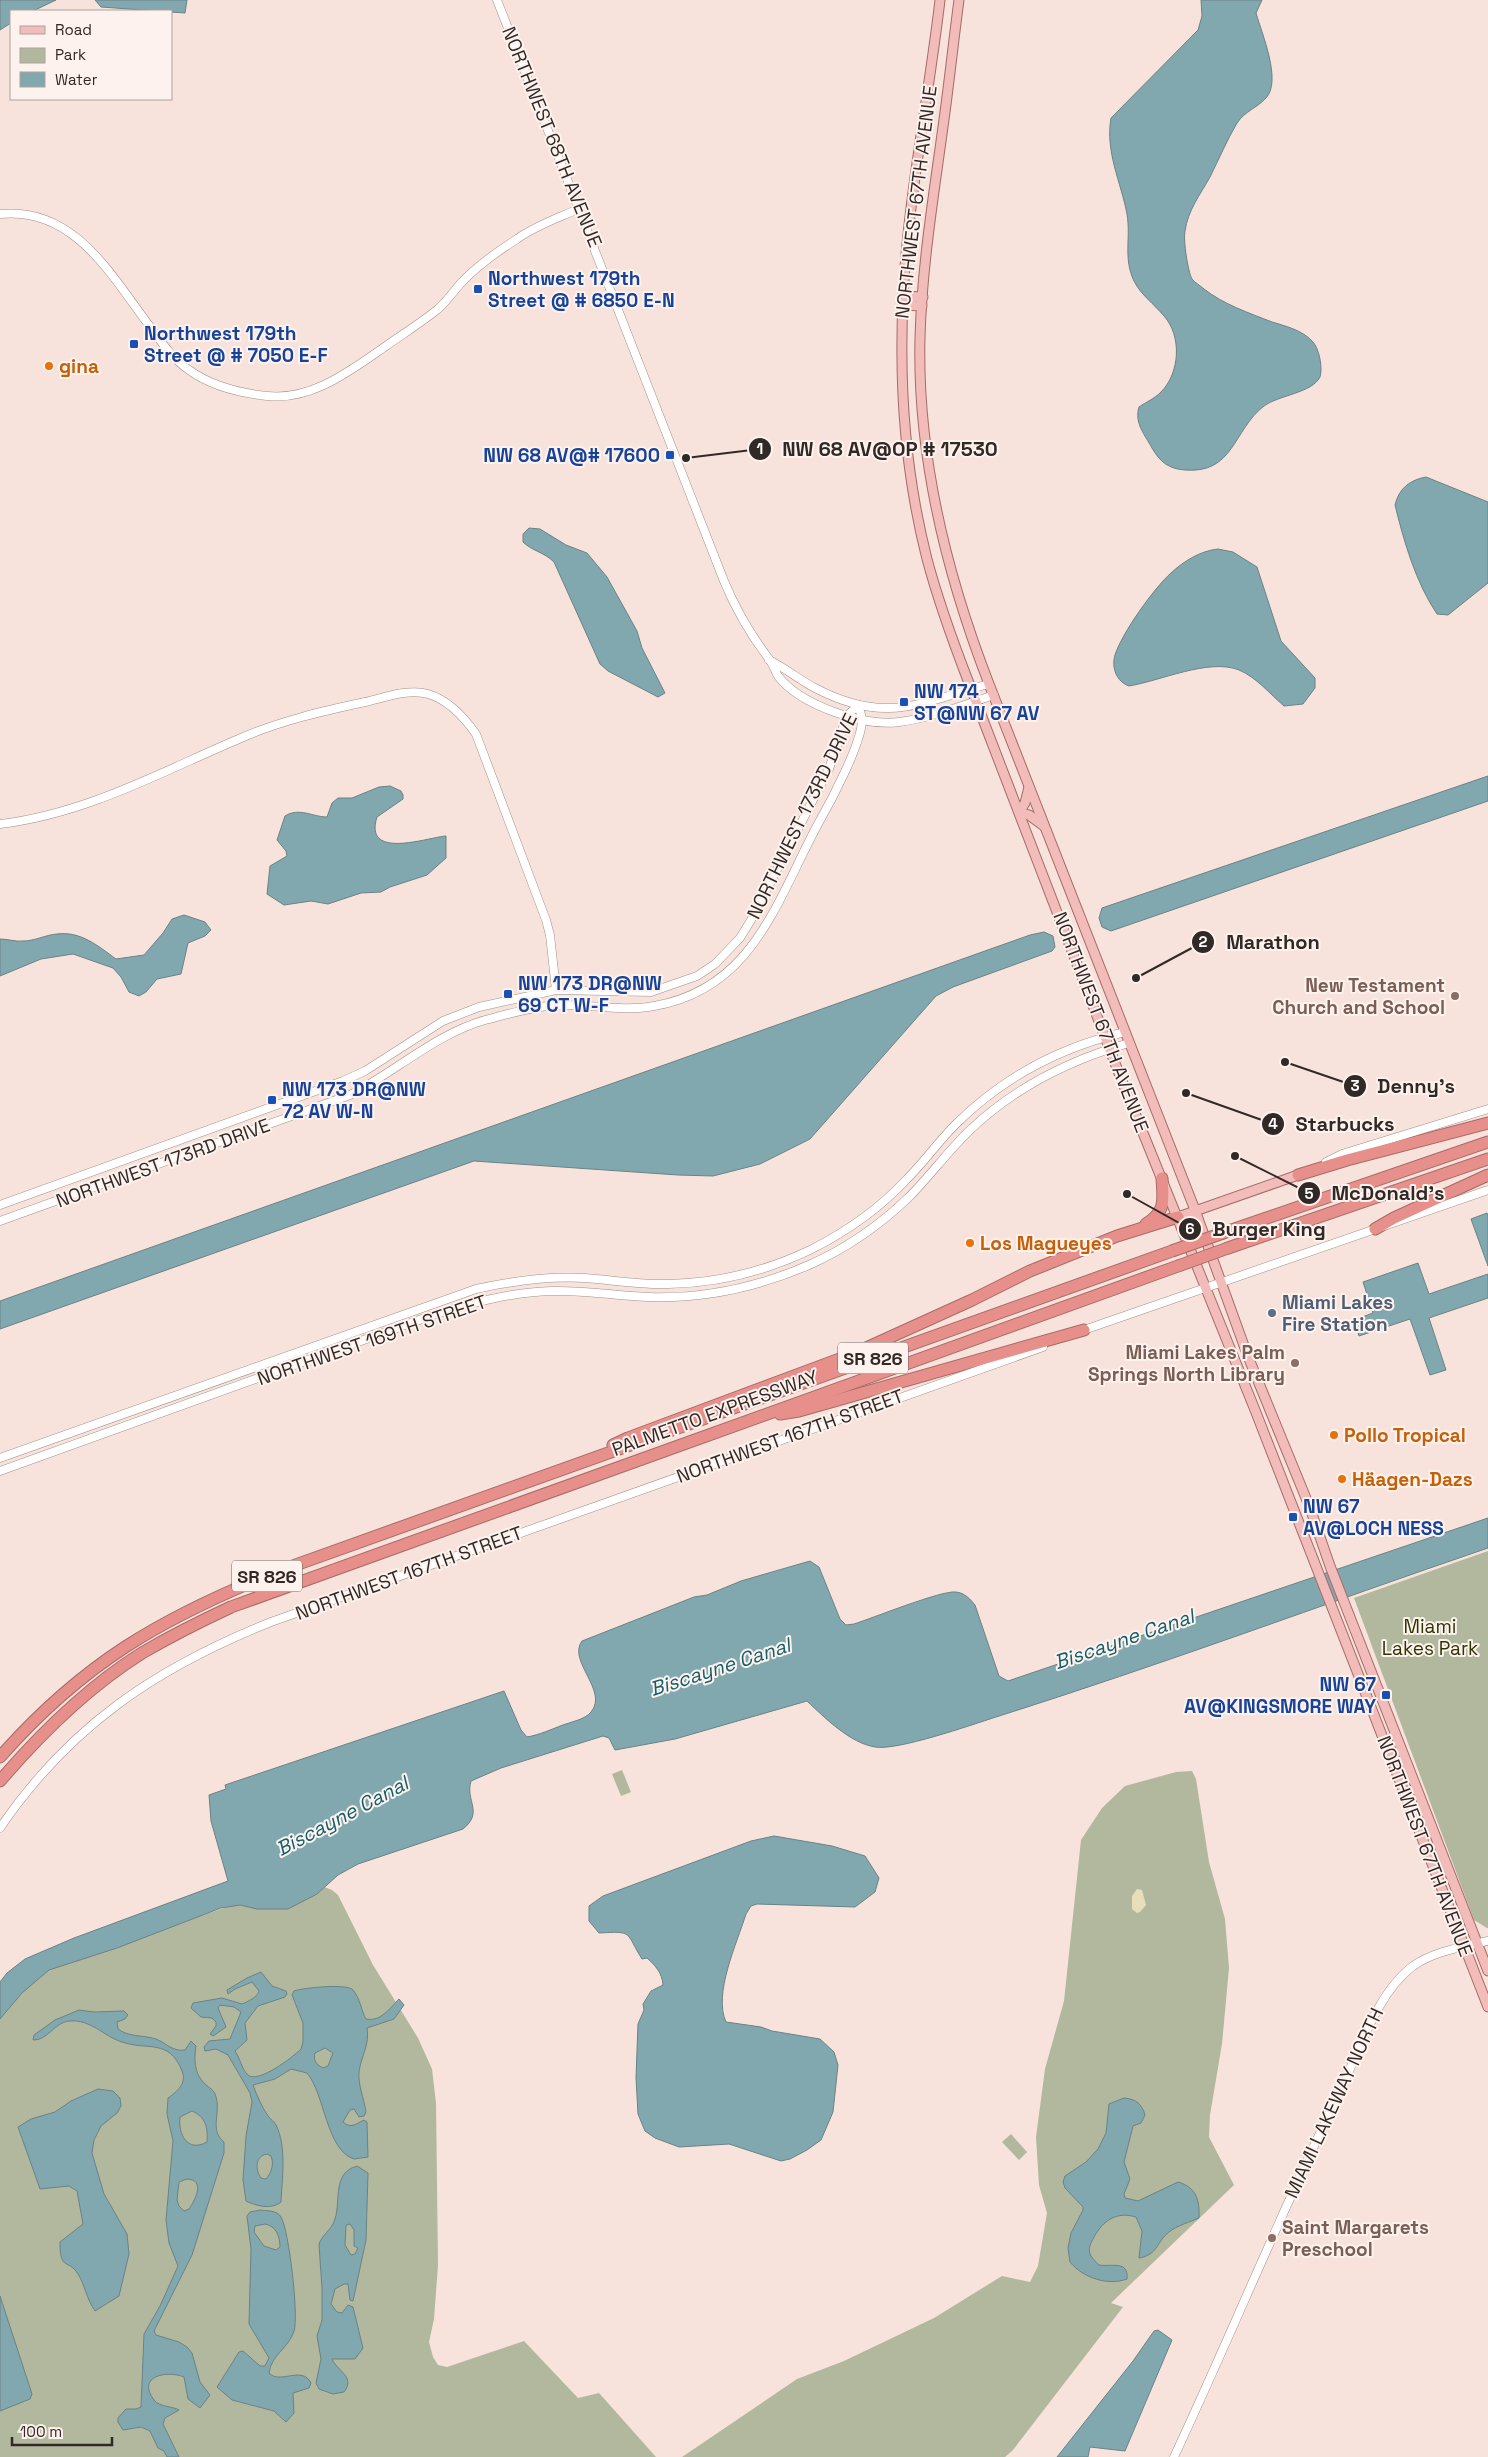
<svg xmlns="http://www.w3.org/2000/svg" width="1488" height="2457" font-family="'Space Grotesk',sans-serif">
<rect width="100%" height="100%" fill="#f7e3db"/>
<g fill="#b2b89d">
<polygon points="1488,1551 1488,1928 1487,1928 1474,1920 1354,1598"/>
<polygon points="622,1770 631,1792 621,1796 612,1774"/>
<polygon points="1192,1771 1196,1779 1209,1862 1225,1919 1229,1968 1222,2044 1210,2115 1209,2137 1234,2185 1111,2303 1123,2307 1013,2450 1005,2457 682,2457 797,2379 844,2361 934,2318 1002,2276 1030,2282 1038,2266 1047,2213 1039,2185 1036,2137 1045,2069 1064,2001 1081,1840 1102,1808 1125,1786 1176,1772"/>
<polygon points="319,1885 332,1890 338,1895 373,1965 418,2038 432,2069 436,2103 438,2265 434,2319 429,2342 433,2357 438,2365 447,2367 524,2341 578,2398 599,2393 656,2457 0,2457 0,2019 15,1996 47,1968 248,1900"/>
<polygon points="1011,2134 1027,2152 1019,2160 1002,2142"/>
</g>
<polygon fill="#e8deb9" points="1137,1889 1142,1890 1146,1905 1140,1912 1137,1913 1132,1909 1132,1896"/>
<g fill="#82a8af" stroke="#6a8286" fill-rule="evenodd">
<polygon points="0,0 56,0 33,11 11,11 11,23 0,30"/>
<polygon points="95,0 187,0 185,13 101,7"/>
<path d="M 1201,0 L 1262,0 L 1256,13 C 1262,34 1282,81 1266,98 C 1257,108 1245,111 1237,123 C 1227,140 1219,159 1210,177 C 1200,195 1188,210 1185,231 C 1183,240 1188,272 1192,279 C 1195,283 1201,286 1204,289 C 1223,304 1249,313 1272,322 C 1285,326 1302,330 1312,341 C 1319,347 1323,368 1320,377 C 1312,393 1279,395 1264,406 C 1233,430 1234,474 1185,470 C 1169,469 1160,462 1152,448 C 1145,435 1134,423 1139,407 C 1146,402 1154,399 1161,392 C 1180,373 1182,336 1164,316 C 1154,304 1141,295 1134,281 C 1123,258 1131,238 1127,214 C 1121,182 1105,152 1111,118 L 1198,30 L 1202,16 Z"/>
<path d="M 1426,477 L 1488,502 L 1488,583 L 1448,615 L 1437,614 C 1416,583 1404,542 1395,505 C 1399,488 1410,480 1426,477 Z"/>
<path d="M 529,528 L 540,529 L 566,545 L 587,553 L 607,577 L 637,631 L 642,648 L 665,693 L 658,697 L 608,671 L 600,664 L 554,562 C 544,552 532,551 523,542 L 523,534 Z"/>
<path d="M 1218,549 L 1233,552 L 1257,567 L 1281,641 L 1315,678 L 1315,688 L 1303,704 L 1284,706 C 1270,694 1256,677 1239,670 C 1209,658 1160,681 1129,686 C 1117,682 1111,668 1115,655 C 1122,633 1154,588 1171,573 C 1184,561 1200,551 1218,549 Z"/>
<polygon points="1488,776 1488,801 1111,931 1102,927 1099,918 1102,908"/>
<path d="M 390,786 L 401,791 L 403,795 L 403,799 L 377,817 C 363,861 429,837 446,836 L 446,858 L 427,875 L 390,887 L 381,892 L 361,893 L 328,904 L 311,901 L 284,905 L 267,894 L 270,866 L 287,856 L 286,851 L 277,840 L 285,816 C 299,807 313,817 327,817 L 332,803 L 338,798 L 352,798 L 379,787 Z"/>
<path d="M 184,915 L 205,922 L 211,930 L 205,936 L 188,943 L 181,974 L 157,979 L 146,992 L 139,996 L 129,992 L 121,977 L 113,968 L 73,954 L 41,959 L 0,976 L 0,939 C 8,939 16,942 23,941 C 35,941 45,935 57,934 C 81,931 98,946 116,959 L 144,955 L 163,933 L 172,919 Z"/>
<polygon points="1044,932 1053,936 1055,947 1052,951 953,987 936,996 810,1139 760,1164 713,1176 678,1175 474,1161 0,1329 0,1301 1030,935"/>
<polygon points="1487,1213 1488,1216 1488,1266 1471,1219"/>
<polygon points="1418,1263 1429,1294 1488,1274 1488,1298 1429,1318 1446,1370 1430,1375 1410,1319 1359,1336 1354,1320 1373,1313 1363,1282"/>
<path d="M 1488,1518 L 1488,1548 C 1324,1604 1161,1665 996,1717 C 971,1725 897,1751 875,1747 C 850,1743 825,1718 807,1701 L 675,1739 L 615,1750 L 609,1738 L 603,1736 L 501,1768 L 471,1781 C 465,1801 484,1812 463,1829 L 358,1864 L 338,1875 L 317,1894 L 288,1909 L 257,1909 L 240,1905 L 221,1908 L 117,1948 L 49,1970 L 22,1993 L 0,2019 L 0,1982 L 7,1973 L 25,1959 L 74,1938 L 228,1881 L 211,1821 L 209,1795 L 226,1789 L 225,1785 L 504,1691 L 521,1730 L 527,1737 C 539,1735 552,1729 563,1725 C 571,1722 586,1719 591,1712 C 609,1691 567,1661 582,1641 L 694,1597 L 707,1595 L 741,1581 L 810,1561 L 819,1567 L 840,1619 L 846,1625 L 854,1624 C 873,1618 942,1590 956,1592 C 965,1593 970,1599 975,1605 L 999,1676 L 1008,1681 Z"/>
<path d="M 774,1836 L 832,1846 L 865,1856 L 879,1878 L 875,1892 L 855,1907 L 757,1904 L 751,1906 L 746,1914 C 737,1943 713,1994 726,2022 L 761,2027 L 772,2031 L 820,2039 L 834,2052 L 838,2065 L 833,2112 L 821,2140 L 807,2150 L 790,2159 L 781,2161 L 729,2144 L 679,2147 L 655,2138 L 645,2131 L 638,2114 L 636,2078 L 638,2024 L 644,2010 L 643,2004 L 651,1991 L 663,1985 C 662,1973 656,1966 647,1958 L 642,1959 C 625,1932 634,1931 599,1933 L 589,1921 L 589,1906 L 603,1896 L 751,1841 Z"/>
<path d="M 261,1972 L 272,1986 L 286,1991 L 287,1994 L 285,1997 L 258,2006 L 245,2023 L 247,2040 L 235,2051 C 240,2058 242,2070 248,2075 C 258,2084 293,2057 301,2049 L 303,2042 L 303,2023 L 292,1995 L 294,1991 C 302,1988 347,1983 353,1990 C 360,1998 361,2010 366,2019 C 381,2022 390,2008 399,1999 L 404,2005 L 394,2019 L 367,2028 C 370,2045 361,2056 359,2072 C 358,2086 364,2098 366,2112 L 364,2116 L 359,2117 L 354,2109 L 350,2110 L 343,2122 C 351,2129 356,2124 364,2120 L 367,2122 L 368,2157 L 354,2159 C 326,2150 325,2094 307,2073 L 291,2069 L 275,2079 L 253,2085 C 257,2096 262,2107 268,2116 C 271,2120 274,2121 276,2125 C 287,2147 282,2179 281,2202 C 271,2210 257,2206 246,2201 L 243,2180 L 246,2136 L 252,2102 L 250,2093 L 228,2055 L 216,2049 L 205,2051 L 204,2047 L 209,2041 L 230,2039 L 241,2012 L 234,2007 L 220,2005 L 218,2008 L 226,2027 L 213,2036 L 210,2034 L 216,2026 L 216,2022 L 212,2018 L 201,2017 L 191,2008 L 193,2003 L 222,1998 L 242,2004 C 247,2002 258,1997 259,1991 L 252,1982 L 235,1989 L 228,1994 L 227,1990 L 247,1978 ZM 325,2048 L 333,2053 L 328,2066 L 323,2068 C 316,2064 313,2061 315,2053 ZM 267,2154 L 271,2156 C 274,2164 272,2172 266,2179 L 261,2178 C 255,2170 255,2156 267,2154 Z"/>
<path d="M 79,2010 L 94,2012 L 124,2011 L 128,2015 L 125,2019 L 117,2022 L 118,2029 C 128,2037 143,2035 156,2039 C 166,2043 173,2052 185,2050 L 191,2041 L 196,2046 C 194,2059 194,2073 204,2083 C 209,2088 215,2090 216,2097 C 221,2113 209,2130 224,2142 L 224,2153 L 192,2255 L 154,2331 L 156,2335 L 179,2342 L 187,2347 L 192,2353 L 200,2382 L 210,2395 L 200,2408 L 188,2399 L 184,2377 C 167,2370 136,2376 154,2400 C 159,2407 172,2406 179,2410 L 165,2418 L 163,2424 L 179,2457 L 167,2457 L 164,2451 L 158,2448 L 150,2431 L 141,2427 L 123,2430 L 118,2422 L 118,2418 L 126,2409 L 136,2409 L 141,2407 L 144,2334 L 160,2306 L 178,2266 L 169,2243 L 166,2220 L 173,2141 L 167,2114 L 168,2098 C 178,2091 187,2083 182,2071 C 169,2038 148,2051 122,2042 C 103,2036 91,2019 69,2021 C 55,2022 47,2041 33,2040 L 34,2035 L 55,2020 ZM 192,2111 C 206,2117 208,2128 207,2142 C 187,2153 178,2134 180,2117 ZM 187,2179 C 206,2180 195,2200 189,2209 L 184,2211 L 179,2206 L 177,2200 L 179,2182 Z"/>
<path d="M 98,2089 L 113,2091 L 120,2098 L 121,2106 L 117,2113 L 101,2126 L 94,2140 L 92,2153 L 104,2194 L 127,2234 L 129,2254 L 119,2296 L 95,2311 C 86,2298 85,2285 78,2274 C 68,2258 60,2272 60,2242 L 83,2224 L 77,2191 L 69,2186 L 40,2189 L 18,2127 L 31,2119 L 55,2112 L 71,2101 Z"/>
<path d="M 1124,2098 C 1136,2099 1142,2104 1145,2115 L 1141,2123 L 1133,2126 L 1124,2162 L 1130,2179 L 1124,2194 L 1125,2198 L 1138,2201 L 1178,2182 C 1196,2187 1200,2200 1199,2218 C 1190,2222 1176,2226 1169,2232 C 1157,2241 1158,2255 1139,2258 L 1142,2231 L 1136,2217 C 1116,2211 1103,2221 1094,2237 C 1091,2243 1087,2249 1091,2256 C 1093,2259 1096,2262 1099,2265 C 1111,2267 1129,2260 1127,2279 C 1108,2286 1083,2278 1070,2262 L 1068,2248 L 1071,2233 L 1083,2210 L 1083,2207 L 1065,2188 L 1063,2182 L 1065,2176 L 1086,2162 L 1098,2149 L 1106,2133 L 1109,2104 Z"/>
<path d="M 357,2166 L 368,2173 L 366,2240 L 353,2301 L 350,2300 L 348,2284 L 344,2284 L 335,2289 L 331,2304 L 337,2312 L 342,2313 L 348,2305 L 353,2307 L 363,2348 L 355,2359 L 332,2359 C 337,2371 356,2377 344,2392 L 333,2394 L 319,2389 L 316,2383 L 321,2359 L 317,2336 L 322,2320 L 322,2288 L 319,2245 C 321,2235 332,2230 335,2219 C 341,2200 332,2173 357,2166 ZM 350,2224 L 354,2230 L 354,2246 L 358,2248 L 355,2254 L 351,2255 L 345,2245 L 346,2225 Z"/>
<path d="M 260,2210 C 267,2211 277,2210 281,2217 C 289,2230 299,2317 294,2331 C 289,2348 271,2355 269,2373 C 280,2385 302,2365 311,2383 L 309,2388 L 293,2393 L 294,2413 L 286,2422 L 274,2411 L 232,2400 L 217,2387 L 239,2352 L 243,2351 L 260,2366 L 265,2366 L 269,2358 L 249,2324 L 251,2249 L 247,2216 L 250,2212 ZM 265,2224 C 276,2226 280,2236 280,2247 L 276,2250 L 264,2246 L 254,2232 L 255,2226 Z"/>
<polygon points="0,2296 32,2394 30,2399 0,2411"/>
<polygon points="1158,2330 1172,2340 1125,2451 1090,2447 1088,2457 1057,2457 1133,2361 1154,2331"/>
</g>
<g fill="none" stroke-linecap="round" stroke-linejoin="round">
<g stroke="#a29089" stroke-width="9">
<g id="minor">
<path d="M 497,0 L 724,581 C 736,610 750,634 769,659 C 773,664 775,671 778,676 C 800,705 864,727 899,722 C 931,718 963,705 994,695"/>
<path d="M 0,214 C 75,206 112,277 151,328 C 162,343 173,359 189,370 C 211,386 240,393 267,396 C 312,401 351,370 386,346 C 403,334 422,322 438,309 C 447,301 453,292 461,283 C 476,267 498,251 517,239 C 535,226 558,218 578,209"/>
<path d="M 769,660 C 785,668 800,680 815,688 C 886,725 918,703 989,684"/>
<path d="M 0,824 C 86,814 163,771 241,738 C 280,721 323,711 365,702 C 383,698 409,688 428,694 C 449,700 464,717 476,734 L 546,920 L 550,935 L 556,990"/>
<polyline points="1326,1162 1342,1154 1488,1109"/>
<polyline points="0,1205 343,1081 365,1071 443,1021 479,1007 556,990 651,992 697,976 715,964 740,938 751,920 829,769 847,716 858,705"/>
<path d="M 0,1221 L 350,1095 C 395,1072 436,1034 485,1020 C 508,1014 535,1006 559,1005 C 590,1004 623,1012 654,1006 C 753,989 776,902 818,824 C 830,803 862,743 862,720 C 862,715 859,710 858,705"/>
<polyline points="1081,1331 1488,1190"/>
<path d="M 0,1458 L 476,1289 C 512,1281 548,1276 585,1278 C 613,1280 640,1285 668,1284 C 717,1283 766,1271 810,1250 C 846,1232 880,1208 907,1179 C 924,1162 938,1142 955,1125 C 1002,1078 1061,1047 1125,1032"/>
<path d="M 0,1471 L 433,1315 C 472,1303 511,1292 552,1291 C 585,1290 617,1296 649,1297 C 705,1299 758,1287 809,1265 C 845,1249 881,1224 909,1197 C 930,1176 948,1151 970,1130 C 1015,1087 1070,1060 1129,1043"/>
<path d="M 0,1828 C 70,1725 158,1667 271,1622 L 1043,1347"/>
<path d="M 1174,2457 C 1231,2335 1282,2210 1341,2089 C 1360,2049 1377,1993 1413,1966 C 1434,1951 1463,1947 1488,1941"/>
</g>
</g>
<g stroke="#a76b67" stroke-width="11">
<g id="major">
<path d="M 940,0 C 927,112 902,225 902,338 C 901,412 909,488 927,559 C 938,600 952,639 967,678 L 1120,1076 L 1255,1410 L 1488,2007"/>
<path d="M 959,0 C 954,37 950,75 945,112 C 935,188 922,262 920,338 C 917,457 946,573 989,684 L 1195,1210 L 1247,1354 L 1310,1508 L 1330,1566 L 1488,1971"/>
<polyline points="904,296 923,297"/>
<polyline points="903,305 922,306"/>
<polyline points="1029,787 1025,803 1019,812 1029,815 1044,826"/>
<polyline points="1178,1217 1298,1175"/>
</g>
</g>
<g stroke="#a76b67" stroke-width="13">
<g id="highway">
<polyline points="1298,1175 1347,1160 1488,1123"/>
<path d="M 1146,1224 C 1167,1211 1163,1199 1162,1178"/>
<polyline points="1375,1229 1394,1218 1488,1175"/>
<polyline points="1223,1233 1488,1142"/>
<polyline points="1228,1248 1488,1159"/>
<polyline points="780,1414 799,1411 1084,1330"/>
<polyline points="613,1445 628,1438 853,1354 972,1300 1030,1271 1117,1236 1178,1217"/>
<path d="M 0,1757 C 83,1663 161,1618 276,1572 L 1172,1251"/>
<path d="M 0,1781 C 41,1733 88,1687 142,1653 C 171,1636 201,1621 231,1607 L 1178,1266"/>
</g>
</g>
<use href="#minor" stroke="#fff" stroke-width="8"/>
<use href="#major" stroke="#f1bcb9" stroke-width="9"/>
<use href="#highway" stroke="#e78f8a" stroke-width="11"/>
<g stroke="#a76b67" stroke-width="13" stroke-linecap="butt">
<g id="highway-bridge">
<polyline points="1172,1251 1223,1233"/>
<polyline points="1178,1266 1228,1248"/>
</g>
</g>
<use href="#highway-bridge" stroke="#e78f8a" stroke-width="11"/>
</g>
<g fill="#1a4fb4" stroke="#fef2ee" stroke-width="2">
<rect x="473" y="284" width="10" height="10" rx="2.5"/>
<rect x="129" y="339" width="10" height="10" rx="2.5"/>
<rect x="665" y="450" width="10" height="10" rx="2.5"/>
<rect x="899" y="697" width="10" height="10" rx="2.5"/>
<rect x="503" y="989" width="10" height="10" rx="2.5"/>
<rect x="267" y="1095" width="10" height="10" rx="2.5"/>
<rect x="1288" y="1512" width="10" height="10" rx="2.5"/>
<rect x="1381" y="1690" width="10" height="10" rx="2.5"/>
</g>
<g fill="#e8710a" stroke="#fef2ee" stroke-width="2">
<circle cx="49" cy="366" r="5"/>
<circle cx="970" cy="1243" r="5"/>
<circle cx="1334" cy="1435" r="5"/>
<circle cx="1342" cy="1479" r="5"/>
</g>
<g fill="#8d6e63" stroke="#fef2ee" stroke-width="2">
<circle cx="1455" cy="996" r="5"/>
<circle cx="1295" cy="1363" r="5"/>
<circle cx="1272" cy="2238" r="5"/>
</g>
<circle fill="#5c6f8a" stroke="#fef2ee" stroke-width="2" cx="1272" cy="1313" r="5"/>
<g text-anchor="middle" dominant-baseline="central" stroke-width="4" stroke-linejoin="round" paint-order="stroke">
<g fill="#fef2ee" stroke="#6e6562" stroke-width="1">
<rect x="838" y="1342.5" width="70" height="31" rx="4"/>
<rect x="232" y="1560.5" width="70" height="31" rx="4"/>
</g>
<g font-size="18" font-weight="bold" fill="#312926">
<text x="873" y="1358">SR 826</text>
<text x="267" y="1576">SR 826</text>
</g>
<g font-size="19" fill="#312926" stroke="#fef2ee">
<text transform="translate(552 137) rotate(68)">NORTHWEST 68TH AVENUE</text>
<text transform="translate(916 202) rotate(-83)">NORTHWEST 67TH AVENUE</text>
<text transform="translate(802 816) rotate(-64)">NORTHWEST 173RD DRIVE</text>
<text transform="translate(1101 1022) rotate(69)">NORTHWEST 67TH AVENUE</text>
<text transform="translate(163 1163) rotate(-20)">NORTHWEST 173RD DRIVE</text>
<text transform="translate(372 1340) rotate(-19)">NORTHWEST 169TH STREET</text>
<text transform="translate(715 1413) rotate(-20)">PALMETTO EXPRESSWAY</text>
<text transform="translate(790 1436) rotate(-20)">NORTHWEST 167TH STREET</text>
<text transform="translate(409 1573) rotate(-20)">NORTHWEST 167TH STREET</text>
<text transform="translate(1425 1846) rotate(69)">NORTHWEST 67TH AVENUE</text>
<text transform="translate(1334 2103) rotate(-65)">MIAMI LAKEWAY NORTH</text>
</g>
<g font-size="19" font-weight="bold" fill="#164399" stroke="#fef2ee" text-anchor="start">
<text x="488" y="278">Northwest 179th<tspan x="488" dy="22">Street @ # 6850 E-N</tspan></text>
<text x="144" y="333">Northwest 179th<tspan x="144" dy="22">Street @ # 7050 E-F</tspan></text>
<text x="660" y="455" text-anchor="end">NW 68 AV@# 17600</text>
<text x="914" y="691">NW 174<tspan x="914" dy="22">ST@NW 67 AV</tspan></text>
<text x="518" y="983">NW 173 DR@NW<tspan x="518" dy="22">69 CT W-F</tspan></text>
<text x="282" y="1089">NW 173 DR@NW<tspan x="282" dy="22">72 AV W-N</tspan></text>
<text x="1303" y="1506">NW 67<tspan x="1303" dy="22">AV@LOCH NESS</tspan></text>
<text x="1376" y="1684" text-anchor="end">NW 67<tspan x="1376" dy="22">AV@KINGSMORE WAY</tspan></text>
</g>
<g font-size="19" font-weight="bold" fill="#c56008" stroke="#fef2ee" text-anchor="start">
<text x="59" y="366">gina</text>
<text x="980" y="1243">Los Magueyes</text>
<text x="1344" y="1435">Pollo Tropical</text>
<text x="1352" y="1479">Häagen-Dazs</text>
</g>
<g font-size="19" font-weight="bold" fill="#785e54" stroke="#fef2ee" text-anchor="end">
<text x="1445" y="985">New Testament<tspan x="1445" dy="22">Church and School</tspan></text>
<text x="1285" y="1352">Miami Lakes Palm<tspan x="1285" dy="22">Springs North Library</tspan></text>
<text x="1282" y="2227" text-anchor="start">Saint Margarets<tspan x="1282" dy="22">Preschool</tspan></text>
</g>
<g font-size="19" font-weight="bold" fill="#4e5e75" stroke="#fef2ee" text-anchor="start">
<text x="1282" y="1302">Miami Lakes<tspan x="1282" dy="22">Fire Station</tspan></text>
</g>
<g font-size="19" fill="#2e3602" stroke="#fef2ee">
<text x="1430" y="1626">Miami<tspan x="1430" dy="22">Lakes Park</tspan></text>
</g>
<g font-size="20" font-style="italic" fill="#115f6a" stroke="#fef2ee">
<text transform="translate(1124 1639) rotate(-19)">Biscayne Canal</text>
<text transform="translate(720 1667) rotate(-18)">Biscayne Canal</text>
<text transform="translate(342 1816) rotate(-28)">Biscayne Canal</text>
</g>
</g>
<path fill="none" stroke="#312926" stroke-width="2" d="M686 458L760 449M1136 978L1203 942M1285 1062L1355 1086M1186 1093L1273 1124M1235 1156L1309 1193M1127 1194L1190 1229"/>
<g fill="#312926" stroke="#fef2ee" stroke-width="2">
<circle cx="686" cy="458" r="5"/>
<circle cx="1136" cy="978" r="5"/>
<circle cx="1285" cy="1062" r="5"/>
<circle cx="1186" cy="1093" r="5"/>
<circle cx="1235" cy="1156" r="5"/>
<circle cx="1127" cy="1194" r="5"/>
<circle cx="760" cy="449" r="12"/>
<circle cx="1203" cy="942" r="12"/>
<circle cx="1355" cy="1086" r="12"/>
<circle cx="1273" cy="1124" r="12"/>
<circle cx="1309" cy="1193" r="12"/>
<circle cx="1190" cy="1229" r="12"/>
</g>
<g font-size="15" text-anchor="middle" font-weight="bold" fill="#fff">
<text x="760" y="454">1</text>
<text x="1203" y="947">2</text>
<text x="1355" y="1091">3</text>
<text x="1273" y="1129">4</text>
<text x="1309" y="1199">5</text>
<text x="1190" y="1234">6</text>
</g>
<g font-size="20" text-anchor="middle" font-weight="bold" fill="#312926" stroke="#fef2ee" stroke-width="4" stroke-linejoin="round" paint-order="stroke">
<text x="890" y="456">NW 68 AV@OP # 17530</text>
<text x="1273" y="949">Marathon</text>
<text x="1416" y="1093">Denny's</text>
<text x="1345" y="1131">Starbucks</text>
<text x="1388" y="1200">McDonald's</text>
<text x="1269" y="1236">Burger King</text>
</g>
<rect x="10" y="10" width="162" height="90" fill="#fef2ee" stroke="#aca29e"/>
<rect x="20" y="26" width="25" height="8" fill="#f1bcb9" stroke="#aca29e"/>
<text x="55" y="35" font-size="15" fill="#312926">Road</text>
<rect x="20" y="48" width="25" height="15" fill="#b2b89d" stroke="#aca29e"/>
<text x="55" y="60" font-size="15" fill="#312926">Park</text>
<rect x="20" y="72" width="25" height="15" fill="#82a8af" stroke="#aca29e"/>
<text x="55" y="85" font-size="15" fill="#312926">Water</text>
<path d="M12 2437v8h100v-8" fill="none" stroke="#312926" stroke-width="2.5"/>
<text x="20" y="2437" font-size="15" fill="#312926" stroke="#fef2ee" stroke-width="4" paint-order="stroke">100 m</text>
</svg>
